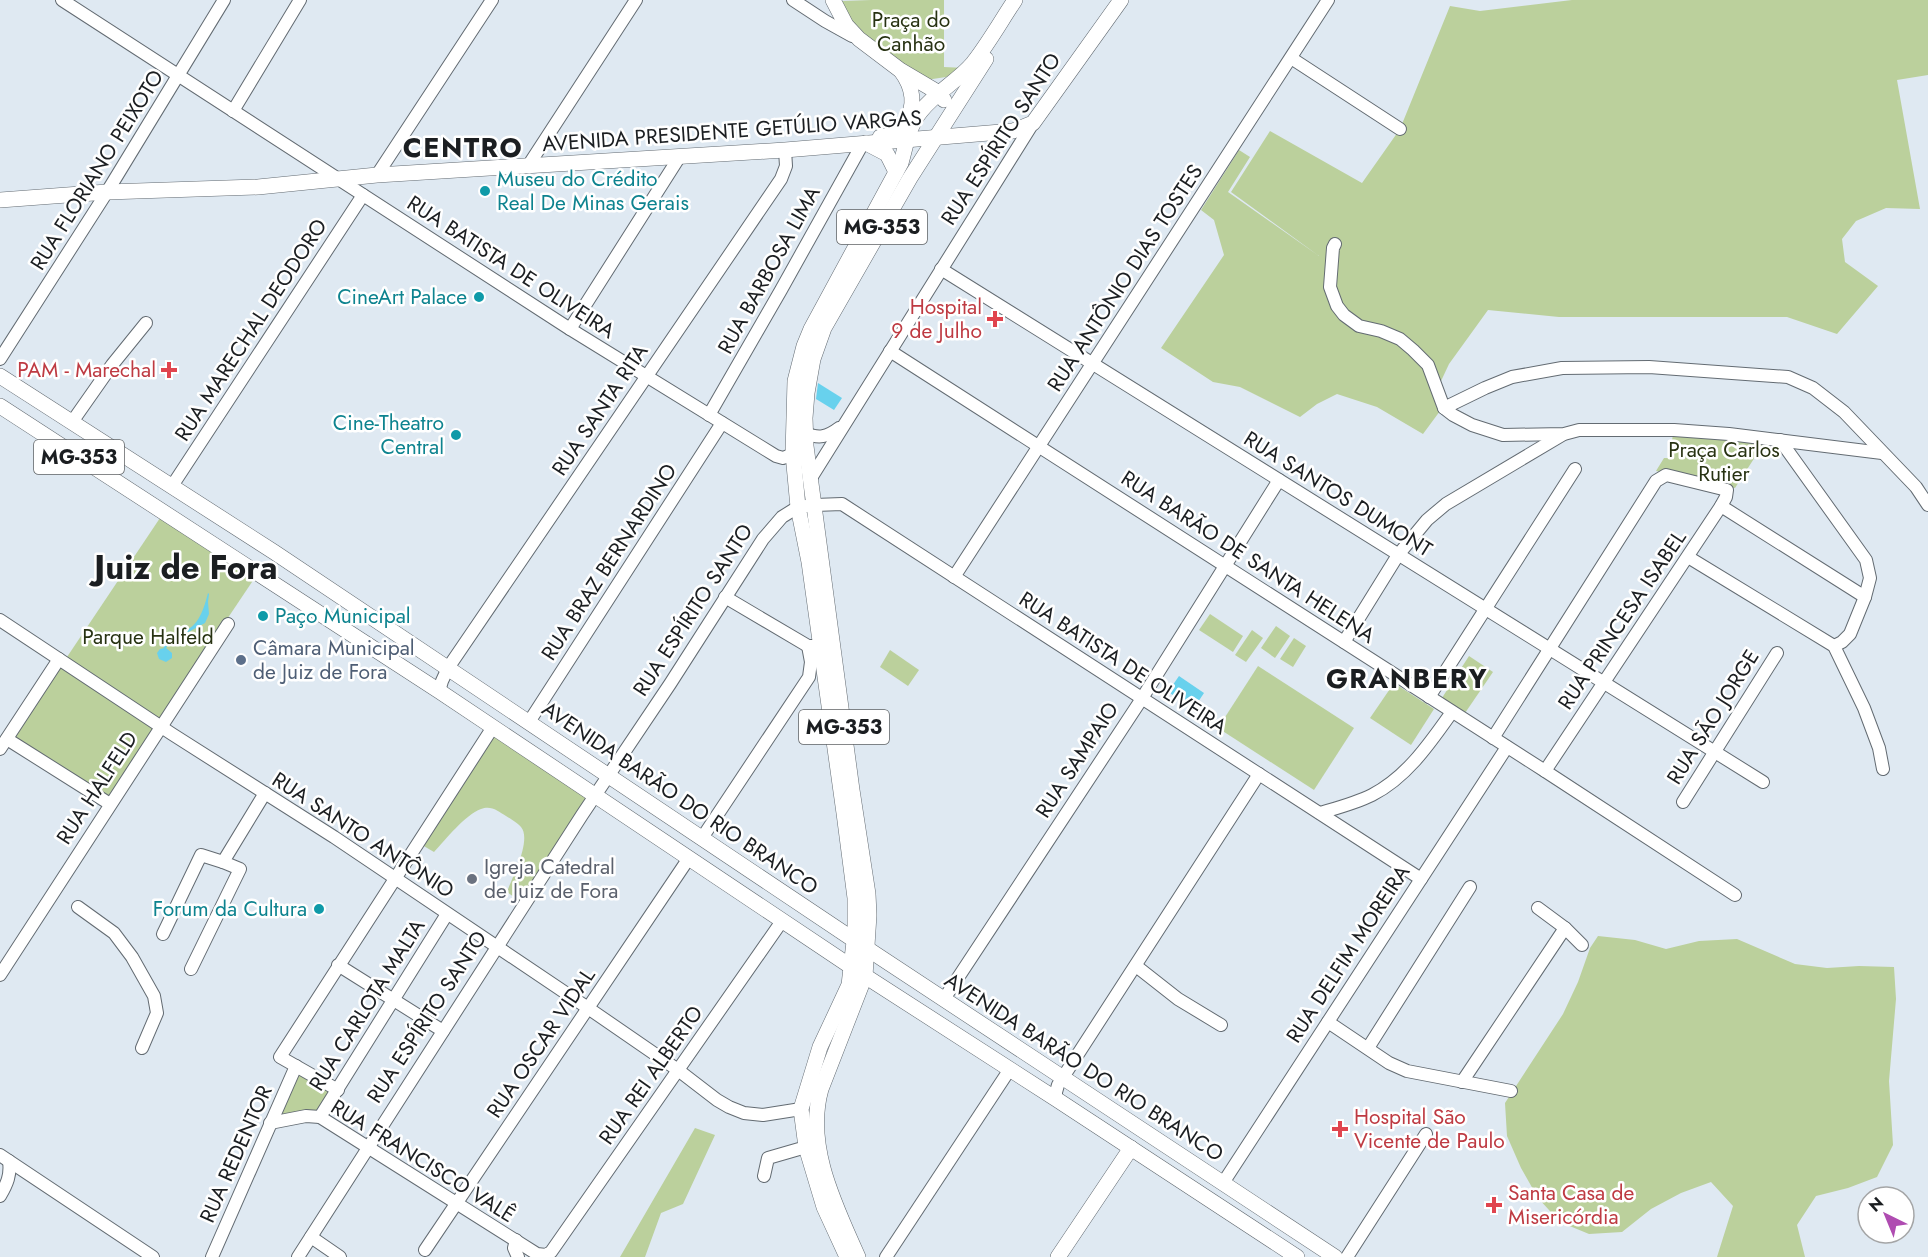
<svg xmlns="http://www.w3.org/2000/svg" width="1928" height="1257" font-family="Jost,sans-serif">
<rect width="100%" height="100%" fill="#dfe9f2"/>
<g fill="#bbd09c">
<polygon points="871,0 944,0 944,67 965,68 946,77 926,80 867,37 847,16 842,1"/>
<polygon points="1572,0 1928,0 1928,75 1897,80 1920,209 1886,208 1856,221 1842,239 1845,262 1878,286 1837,334 1787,317 1559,317 1488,310 1449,364 1434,396 1440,411 1423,434 1377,407 1337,394 1317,404 1300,417 1240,387 1213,382 1161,348 1224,255 1214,220 1201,210 1239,150 1250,157 1228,192 1319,256 1231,192 1270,131 1362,183 1400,129 1450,6 1480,11"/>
<polygon points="1673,433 1766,440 1735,488 1656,471 1664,458 1670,458"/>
<polygon points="162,515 256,576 160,719 67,657"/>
<polygon points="1210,614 1243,636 1233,652 1199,630"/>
<polygon points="1276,626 1290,636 1275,658 1261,648"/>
<polygon points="1252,630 1263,638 1246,662 1235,655"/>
<polygon points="1294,638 1306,646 1293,667 1280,659"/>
<polygon points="890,650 919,670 908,686 880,667"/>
<polygon points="1469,656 1493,672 1463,716 1440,701"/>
<polygon points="1258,666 1354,728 1314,790 1218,728"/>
<polygon points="59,667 156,729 109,802 12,739"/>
<polygon points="1394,683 1434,709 1411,745 1370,718"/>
<path d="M 493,735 L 587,797 L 521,902 L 507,892 C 512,878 532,840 521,827 C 518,823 511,819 506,816 C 498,811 491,805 481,809 C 465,815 446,839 434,852 L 422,845 Z"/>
<polygon points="1598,936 1635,940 1666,949 1699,941 1737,939 1795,964 1827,968 1859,966 1894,967 1896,999 1889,1081 1893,1145 1877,1177 1848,1188 1816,1196 1797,1225 1805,1257 1717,1257 1733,1206 1711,1182 1681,1193 1651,1209 1622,1232 1589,1234 1560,1222 1538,1198 1521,1168 1507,1136 1505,1103 1563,1014 1578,982 1590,948"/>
<polygon points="298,1076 305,1076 331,1090 318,1110 311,1113 274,1119"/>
<polygon points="695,1128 715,1135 683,1204 661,1213 645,1257 620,1257"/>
</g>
<g fill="#68d1ed">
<polygon points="818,383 842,398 834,410 816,399"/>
<path d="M 208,593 L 209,594 L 208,602 L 209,614 L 205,623 L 181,636 L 169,637 L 167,640 L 168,645 L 166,648 L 172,653 L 172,658 L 166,662 L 159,659 L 157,653 L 160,649 L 164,648 L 162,643 C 167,632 172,635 182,632 C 199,627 204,608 208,593 Z"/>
<polygon points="1179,676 1204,693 1194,708 1168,692"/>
</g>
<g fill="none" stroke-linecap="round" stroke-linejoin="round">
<g stroke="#636b72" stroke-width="14">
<g id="minor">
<polyline points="62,0 570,329 776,456 783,458 793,454"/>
<polyline points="793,0 825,21 852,36"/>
<polyline points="1291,58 1400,129"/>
<polyline points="233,111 300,0"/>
<polyline points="528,166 636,0"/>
<polyline points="377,175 492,0"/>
<polyline points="1335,244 1333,248 1330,287 1337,306 1344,315 1359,326 1381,331 1400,339 1413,350 1428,365 1444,408 1453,415 1472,425 1503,435 1564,434 1579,430 1674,430 1729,434 1882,453"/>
<polyline points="941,269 1763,782"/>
<polyline points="570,329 680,156"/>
<polyline points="890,351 1545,771 1735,895"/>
<polyline points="0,359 107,192 224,0"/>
<polyline points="1444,408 1485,388 1512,377 1562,368 1649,367 1788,377 1813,388 1844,412 1916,487 1928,505"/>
<polyline points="709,415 781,290 863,143"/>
<polyline points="72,422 112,365 146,323"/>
<path d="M 805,433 C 819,439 827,437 839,428"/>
<polyline points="1780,440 1866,560 1870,578 1865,597 1850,634 1842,642 1834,646"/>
<polyline points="811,478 1033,123"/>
<polyline points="172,486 363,195"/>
<polyline points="1721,506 1865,597"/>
<polyline points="1688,557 1834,646 1864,708 1879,748 1883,769"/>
<polyline points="954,577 1328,0"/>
<polyline points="725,597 808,646 816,646"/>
<polyline points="0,620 172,734 334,837 588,1008 678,1070 717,1100 729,1107 744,1113 763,1115 801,1109"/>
<polyline points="1344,642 1398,555 1427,520 1446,504 1562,435"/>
<polyline points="439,691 442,681 448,668 781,179 786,166 785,150"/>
<polyline points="1429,697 1575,469"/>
<polyline points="529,722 722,423"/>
<polyline points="1493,738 1656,481 1666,475 1727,490 1726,497 1721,506 1545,771"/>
<polyline points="7,739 110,804"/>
<polyline points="0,749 59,659"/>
<polyline points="1683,802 1777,653"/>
<path d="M 1320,813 C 1337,808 1356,803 1372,795 C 1407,777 1430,743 1452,712"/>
<polyline points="702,838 809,677 811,662 808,646"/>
<polyline points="78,907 114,933 132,957 154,996 157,1013 142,1048"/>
<polyline points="1538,908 1565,928 1582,945"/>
<polyline points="163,934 201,855 223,862"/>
<polyline points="338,965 443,1031"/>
<polyline points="1136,966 1178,999 1221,1025"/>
<polyline points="191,969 240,869 223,862 265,793"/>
<polyline points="0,975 228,624"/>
<polyline points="944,999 1139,703 1279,480"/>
<polyline points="1328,1022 1389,1063 1407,1071 1511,1091"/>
<polyline points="1368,1048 1470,887"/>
<polyline points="1462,1082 1565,928"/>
<polyline points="338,1090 280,1057 493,727"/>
<polyline points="1056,1099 1056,1092 1058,1085 1259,774"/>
<polyline points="320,1117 447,914"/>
<polyline points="270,1123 306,1116 320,1117 537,1254 546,1255 551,1252 782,921"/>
<polyline points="0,1155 153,1257"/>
<polyline points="764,1176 768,1158 806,1147"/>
<polyline points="1223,1183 1507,747"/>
<path d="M 0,1196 C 7,1184 11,1175 9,1161"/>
<polyline points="311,1237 340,1257"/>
<polyline points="516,1240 514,1248 518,1257"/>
<polyline points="425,1250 689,858"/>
<polyline points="212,1257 296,1066"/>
<polyline points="298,1257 582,815 670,684 763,539 782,517 798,507 815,505 842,504 1421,879"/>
<polyline points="886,1257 1010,1069"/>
<polyline points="1347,1257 1426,1134"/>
</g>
</g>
<g stroke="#636b72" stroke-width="16">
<g id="major">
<polyline points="833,0 846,25 859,39 900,70 939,93 944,100"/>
<path d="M 880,137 C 884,136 890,136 894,134 C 898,131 901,127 904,123 C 917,107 913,87 901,71"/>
<polyline points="866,143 887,154 896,172"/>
<polyline points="0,200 107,192 258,187 377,175 785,150 1013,131 1033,123 1121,0"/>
<polyline points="0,376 274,552 854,940 1335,1257"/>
<polyline points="0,406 439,691 865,976 1056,1099 1297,1257"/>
<path d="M 847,1257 L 824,1207 L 806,1147 L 801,1109 L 820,1047 L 849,985 L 855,933 L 855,898 L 844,813 L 809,562 L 798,507 L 793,454 L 795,381 L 804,346 L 811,329 L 901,163 C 906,145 909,125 921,111 C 936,92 958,81 973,63 C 988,44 1001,21 1015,0"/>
<path d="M 858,1257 C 835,1205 805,1146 821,1089 L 865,976 L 869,915 L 868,894 L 852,790 L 806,446 L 805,418 L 807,393 L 813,359 L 824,328 L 910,178 L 986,59"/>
<polyline points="1058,1257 1131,1148"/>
</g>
</g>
<use href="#minor" stroke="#fff" stroke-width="12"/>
<use href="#major" stroke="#fff" stroke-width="15"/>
</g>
<g fill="#0f9aa8" stroke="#fff" stroke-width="2">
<circle cx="485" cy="191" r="6"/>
<circle cx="479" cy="297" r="6"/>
<circle cx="456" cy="435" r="6"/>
<circle cx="263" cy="616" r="6"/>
<circle cx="319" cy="909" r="6"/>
</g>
<g fill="#e0444e" stroke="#fff" stroke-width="2">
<path d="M992 310h6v6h6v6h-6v6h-6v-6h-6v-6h6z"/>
<path d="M166 361h6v6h6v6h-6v6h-6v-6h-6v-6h6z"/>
<path d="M1337 1120h6v6h6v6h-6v6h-6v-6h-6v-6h6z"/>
<path d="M1491 1196h6v6h6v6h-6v6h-6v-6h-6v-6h6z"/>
</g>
<circle fill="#5c6f8a" stroke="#fff" stroke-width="2" cx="241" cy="660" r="6"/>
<circle fill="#6b7280" stroke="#fff" stroke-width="2" cx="472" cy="879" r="6"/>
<g text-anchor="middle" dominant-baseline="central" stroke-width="5" stroke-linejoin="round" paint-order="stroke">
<g fill="#fff" stroke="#5f6264" stroke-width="1.5">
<rect x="837" y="210" width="90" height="34" rx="4.5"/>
<rect x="34" y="440" width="90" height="34" rx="4.5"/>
<rect x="799" y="710" width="90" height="34" rx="4.5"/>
</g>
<g font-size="20" font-weight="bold" fill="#1b1e21">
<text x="882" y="227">MG-353</text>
<text x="79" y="457">MG-353</text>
<text x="844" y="727">MG-353</text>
</g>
<g font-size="21" fill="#273212" stroke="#fff">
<text x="911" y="20">Praça do<tspan x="911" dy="24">Canhão</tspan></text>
<text x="1724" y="450">Praça Carlos<tspan x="1724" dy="24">Rutier</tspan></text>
<text x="148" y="637">Parque Halfeld</text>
</g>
<g font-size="21" fill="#1b1e21" stroke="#fff">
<text transform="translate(732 131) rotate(-4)">AVENIDA PRESIDENTE GETÚLIO VARGAS</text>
<text transform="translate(1001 139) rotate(-57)">RUA ESPÍRITO SANTO</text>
<text transform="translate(97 170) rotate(-58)">RUA FLORIANO PEIXOTO</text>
<text transform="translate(511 267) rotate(33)">RUA BATISTA DE OLIVEIRA</text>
<text transform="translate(769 270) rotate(-61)">RUA BARBOSA LIMA</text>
<text transform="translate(1125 278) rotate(-57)">RUA ANTÔNIO DIAS TOSTES</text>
<text transform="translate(251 330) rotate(-57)">RUA MARECHAL DEODORO</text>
<text transform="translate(600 410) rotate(-56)">RUA SANTA RITA</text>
<text transform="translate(1338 494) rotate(32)">RUA SANTOS DUMONT</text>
<text transform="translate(1248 557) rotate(33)">RUA BARÃO DE SANTA HELENA</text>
<text transform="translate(609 562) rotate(-57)">RUA BRAZ BERNARDINO</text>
<text transform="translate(693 610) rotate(-57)">RUA ESPÍRITO SANTO</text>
<text transform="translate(1622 620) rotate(-56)">RUA PRINCESA ISABEL</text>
<text transform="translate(1123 663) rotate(33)">RUA BATISTA DE OLIVEIRA</text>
<text transform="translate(1713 717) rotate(-58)">RUA SÃO JORGE</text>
<text transform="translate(1077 760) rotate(-57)">RUA SAMPAIO</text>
<text transform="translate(97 788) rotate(-57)">RUA HALFELD</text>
<text transform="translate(680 798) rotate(34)">AVENIDA BARÃO DO RIO BRANCO</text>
<text transform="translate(363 835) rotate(33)">RUA SANTO ANTÔNIO</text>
<text transform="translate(1348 954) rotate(-57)">RUA DELFIM MOREIRA</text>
<text transform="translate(367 1005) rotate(-58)">RUA CARLOTA MALTA</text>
<text transform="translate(427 1017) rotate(-57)">RUA ESPÍRITO SANTO</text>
<text transform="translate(541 1043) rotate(-56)">RUA OSCAR VIDAL</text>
<text transform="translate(1084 1067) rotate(33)">AVENIDA BARÃO DO RIO BRANCO</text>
<text transform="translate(651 1075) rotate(-55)">RUA REI ALBERTO</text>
<text transform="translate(236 1154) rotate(-66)">RUA REDENTOR</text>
<text transform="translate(423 1161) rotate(32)">RUA FRANCISCO VALÊ</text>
</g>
<g font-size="21" fill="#0d838f" stroke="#fff" text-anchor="end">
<text x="497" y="179" text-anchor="start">Museu do Crédito<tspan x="497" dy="24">Real De Minas Gerais</tspan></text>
<text x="467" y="297">CineArt Palace</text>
<text x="444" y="423">Cine-Theatro<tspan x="444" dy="24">Central</tspan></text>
<text x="275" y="616" text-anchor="start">Paço Municipal</text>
<text x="307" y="909">Forum da Cultura</text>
</g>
<g font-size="21" fill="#be3a42" stroke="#fff" text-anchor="end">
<text x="982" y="307">Hospital<tspan x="982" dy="24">9 de Julho</tspan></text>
<text x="156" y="370">PAM - Marechal</text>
<text x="1354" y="1117" text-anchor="start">Hospital São<tspan x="1354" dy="24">Vicente de Paulo</tspan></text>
<text x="1508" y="1193" text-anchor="start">Santa Casa de<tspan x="1508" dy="24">Misericórdia</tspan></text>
</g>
<g font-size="21" fill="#4e5e75" stroke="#fff" text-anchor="start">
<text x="253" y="648">Câmara Municipal<tspan x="253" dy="24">de Juiz de Fora</tspan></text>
</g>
<g font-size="21" fill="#5b616d" stroke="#fff" text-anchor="start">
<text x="484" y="867">Igreja Catedral<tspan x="484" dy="24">de Juiz de Fora</tspan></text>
</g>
<g font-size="27" font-weight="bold" letter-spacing="1.5" fill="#1b1e21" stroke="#fff">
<text x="463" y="147">CENTRO</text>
<text x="1407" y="678">GRANBERY</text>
</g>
<g font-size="33" font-weight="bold" fill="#1b1e21" stroke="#fff">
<text x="186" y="567">Juiz de Fora</text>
</g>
</g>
<g transform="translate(1886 1215) rotate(317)"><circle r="28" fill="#ffffff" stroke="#a4a5a6" stroke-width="1.5"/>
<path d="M0-4.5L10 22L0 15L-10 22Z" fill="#af4cb1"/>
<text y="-9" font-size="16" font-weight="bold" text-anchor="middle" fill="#1b1e21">N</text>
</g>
</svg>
